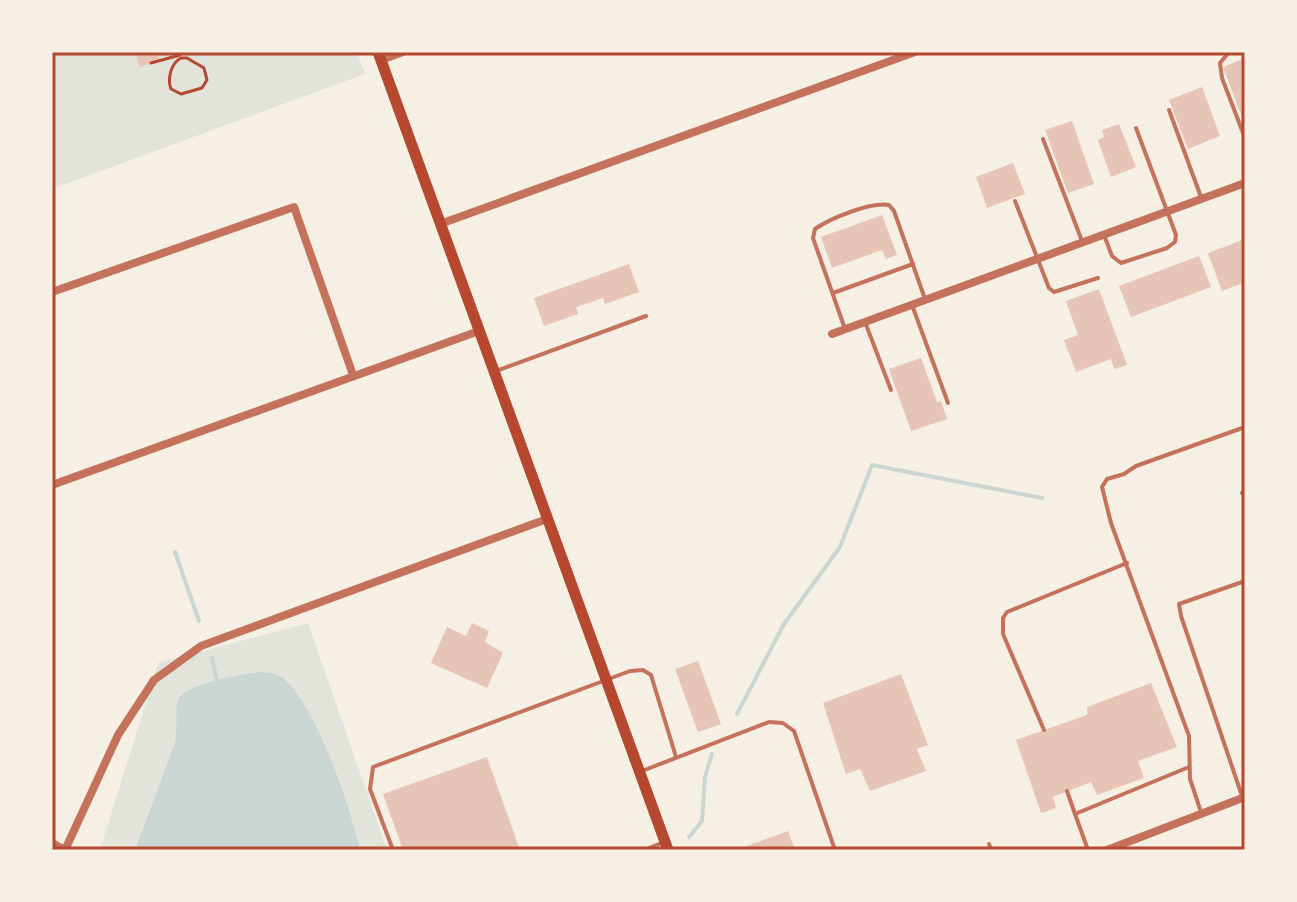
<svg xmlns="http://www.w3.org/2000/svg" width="1297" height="902" font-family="'Source Serif 4',serif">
<rect width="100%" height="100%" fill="#f6efe4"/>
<g fill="#e2e4dc">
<polygon points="52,52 357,52 365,74 52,189"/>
<polygon points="308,623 387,850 100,850 158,663"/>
</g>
<path fill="#c9d6d2" d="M 260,672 C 268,673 277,673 284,679 C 317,708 350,806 360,850 L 135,850 L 175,743 C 178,731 175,706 178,700 C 186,683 242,674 260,672 Z"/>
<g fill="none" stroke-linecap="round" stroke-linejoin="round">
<g stroke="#c9d6d2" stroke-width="4">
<polyline points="175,552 199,621"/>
<polyline points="212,658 218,686"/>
<polyline points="737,714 784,624 840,547 872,465 1042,498"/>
<polyline points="689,837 702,821 705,777 712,754"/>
</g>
</g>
<g fill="#e6c5b7">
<polygon points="135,52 157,52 160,60 140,67"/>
<polygon points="1245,58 1245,125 1223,67"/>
<polygon points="1202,87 1220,136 1188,149 1169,100"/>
<polygon points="1072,121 1094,184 1068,193 1045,130"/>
<polygon points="1119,124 1136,167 1111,177 1098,140 1104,137 1102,130"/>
<polygon points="1013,163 1025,194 987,208 976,177"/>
<polygon points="882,215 897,255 886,259 882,250 832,268 821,237"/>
<polygon points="1245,239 1245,282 1222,291 1208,253"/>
<polygon points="1199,256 1211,287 1131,317 1119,286"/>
<polygon points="629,264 639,292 605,304 603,298 576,307 578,314 544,326 534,298"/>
<polygon points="1099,289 1127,365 1114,369 1111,359 1076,372 1064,340 1078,335 1066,301"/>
<polygon points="921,358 937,402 941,401 947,419 911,431 889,369"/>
<polygon points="472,623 489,631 485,642 503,653 487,688 431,663 447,627 466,636"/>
<polygon points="698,661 721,724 698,732 675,669"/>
<polygon points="901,674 928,745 917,749 926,771 870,791 860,769 846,774 823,703"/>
<polygon points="1151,683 1177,747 1138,761 1144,778 1097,795 1091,782 1053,797 1056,808 1041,813 1016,740 1087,715 1087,707"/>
<polygon points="487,757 520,850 403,850 383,794"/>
<polygon points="788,831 795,850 736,850"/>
</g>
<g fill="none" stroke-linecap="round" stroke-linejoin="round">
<g stroke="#b5482f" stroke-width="3">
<path d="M 181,58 L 187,58 L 204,68 L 207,80 L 202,88 L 181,94 L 171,89 C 167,79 171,63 181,58 Z"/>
<polyline points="151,63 180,55"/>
</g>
<g stroke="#c5725c" stroke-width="4">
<polyline points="1229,52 1220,63 1222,78 1245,138"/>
<polyline points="1169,110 1201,197"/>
<polyline points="1043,139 1082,241"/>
<polyline points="1015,201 1049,288 1054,292 1098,278"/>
<polyline points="1104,235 1112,256 1121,263 1167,248 1175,242 1176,235 1136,128"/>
<polyline points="833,293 913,264"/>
<polyline points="912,305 948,403"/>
<polyline points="865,322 891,390"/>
<path d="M 845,329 L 813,238 L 815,229 C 831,218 870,202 889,205 L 894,211 L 925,299"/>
<polyline points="496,371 646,316"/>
<polyline points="1242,493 1245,492"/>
<polyline points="1044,730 1003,634 1003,618 1007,612 1127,563"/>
<polyline points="642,771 769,722 783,723 794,731 835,850"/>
<polyline points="1067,791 1075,814"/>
<polyline points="1242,796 1181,616 1179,604 1245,581"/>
<polyline points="1201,812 1190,779 1189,736 1111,523 1102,487 1107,479 1124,474 1136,466 1245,427"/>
<polyline points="989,844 991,850"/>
<polyline points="393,850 370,789 373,767 630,671 643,670 651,675 676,757"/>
<polyline points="644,850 664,842"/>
<polyline points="1088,850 1075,814 1189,767"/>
</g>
<g stroke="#c5725c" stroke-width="8">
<polyline points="381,60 403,52"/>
<polyline points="440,224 915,52"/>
<polyline points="52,292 294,207 353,375"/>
<polyline points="832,334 1245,183"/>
<polyline points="52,485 479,331"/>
<polyline points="52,843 65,850"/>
<polyline points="65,850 118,735 154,680 201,646 547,519"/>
<polyline points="1107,850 1245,797"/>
</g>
<polyline stroke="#b5482f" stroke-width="11" points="378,52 668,850"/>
</g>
<rect width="1297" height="902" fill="none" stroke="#f6efe4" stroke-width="108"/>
<rect x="54" y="54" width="1189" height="794" fill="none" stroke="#b5482f" stroke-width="3"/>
</svg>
